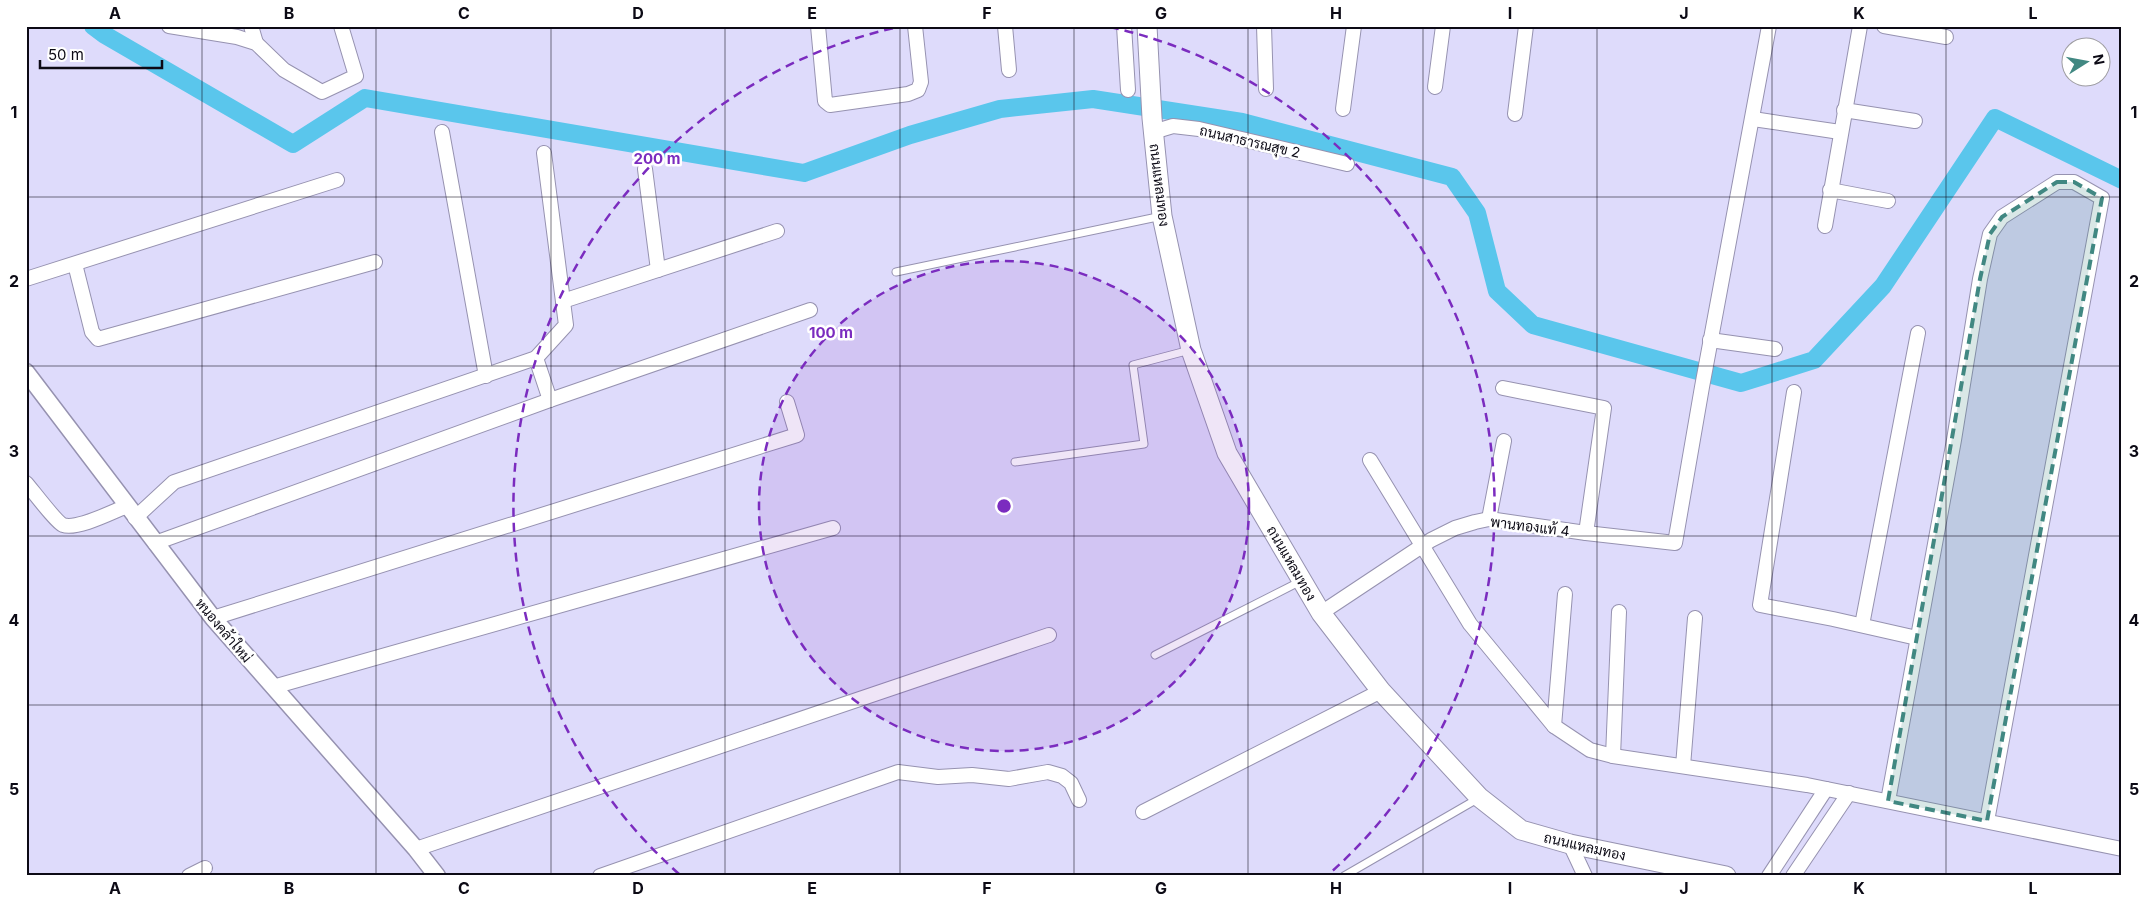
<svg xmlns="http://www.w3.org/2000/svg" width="2148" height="902" font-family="Inter,Sarabun,sans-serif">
<rect width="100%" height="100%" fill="#dedbfb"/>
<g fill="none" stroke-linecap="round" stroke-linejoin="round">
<polyline stroke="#5ac6ec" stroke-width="18" points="93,26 105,35 293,144 365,98 804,173 910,135 1000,109 1093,99 1242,122 1452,177 1477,213 1497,291 1533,325 1741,383 1814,360 1883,286 1995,118 2122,180"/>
<g stroke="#9692b0" stroke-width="9">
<g id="service">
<polyline points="896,272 1162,216"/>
<polyline points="1015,462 1144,444 1133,365 1190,350"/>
<polyline points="1155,655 1301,581"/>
<polyline points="1344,876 1479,798"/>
</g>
</g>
<g stroke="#9692b0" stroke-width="16">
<g id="minor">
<polyline points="169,26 237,37 256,43 284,70 322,92 356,76 341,26"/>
<polyline points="251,26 256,43"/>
<polyline points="818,26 825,101 830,105 908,94 918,90 921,82 915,26"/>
<polyline points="1005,26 1009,70"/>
<polyline points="1124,26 1128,90"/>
<polyline points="1264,26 1266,89"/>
<polyline points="1884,26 1946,37"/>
<polyline points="1435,87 1443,26"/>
<polyline points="1343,109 1354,26"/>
<polyline points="1844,110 1915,121"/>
<polyline points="1515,114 1526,26"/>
<polyline points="1753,119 1840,132"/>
<polyline points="442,132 486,376"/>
<polyline points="1153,132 1173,126 1199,129 1347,164"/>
<polyline points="645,169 658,270"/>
<polyline points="1830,190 1888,201"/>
<polyline points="1825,226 1860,26"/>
<polyline points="75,264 92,332 98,339 375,262"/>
<polyline points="26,279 337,180"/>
<polyline points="563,301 777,231"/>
<polyline points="1710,340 1775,349"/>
<polyline points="536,358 550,400"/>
<polyline points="1503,388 1604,408 1586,533"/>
<polyline points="1794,392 1760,605 1833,619 1917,638"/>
<polyline points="1370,460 1470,624 1554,726 1590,750 1613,756 1807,785 2122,849"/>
<path d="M 26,483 C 33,491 56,522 63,525 C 77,530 112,512 127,506"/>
<polyline points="135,518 174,482 536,358 566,325 544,153"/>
<polyline points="1489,519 1504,441"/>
<polyline points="155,543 550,400 810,310"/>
<polyline points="1321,613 1431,540 1455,528 1475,522 1489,519 1586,533 1675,543 1702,387 1769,26"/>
<polyline points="213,618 797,435 787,402"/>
<polyline points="1862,625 1918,333"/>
<polyline points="273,687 833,528"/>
<polyline points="1554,726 1565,594"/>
<polyline points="1613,756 1619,612"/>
<polyline points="1683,766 1695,618"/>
<polyline points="1888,801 1954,440 1980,279 1990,234 2002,217 2057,182 2074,182 2102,198 1987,821"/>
<polyline points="1143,812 1381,691"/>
<polyline points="1570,844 1585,876"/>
<polyline points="416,849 1049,635"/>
<polyline points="189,876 205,868"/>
<polyline points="600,876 898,772 938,777 972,775 1009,779 1048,772 1062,776 1071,783 1079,800"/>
<polyline points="1769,876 1826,789"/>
<polyline points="1793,876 1849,793"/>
</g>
</g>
<g stroke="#9692b0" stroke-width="19">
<polyline id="tertiary" points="26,372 213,618 416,849 437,876"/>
</g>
<g stroke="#9692b0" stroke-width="21">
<polyline id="secondary" points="1147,26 1152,118 1162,216 1191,350 1227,453 1321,613 1381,691 1479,797 1521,830 1570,844 1726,876"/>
</g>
<use href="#service" stroke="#fff" stroke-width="7"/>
<use href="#minor" stroke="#fff" stroke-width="14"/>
<use href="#tertiary" stroke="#fff" stroke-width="16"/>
<use href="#secondary" stroke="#fff" stroke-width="19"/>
</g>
<path fill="#418882" fill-opacity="0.2" stroke="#418882" stroke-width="4" stroke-dasharray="10 6" stroke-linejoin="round" d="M 2057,182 L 2074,182 L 2102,198 L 1987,821 L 1888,801 L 1980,279 L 1990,234 L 2002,217 Z"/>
<path fill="none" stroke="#0c0a15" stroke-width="1" stroke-opacity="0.55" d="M 202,26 L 202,876M 376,26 L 376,876M 551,26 L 551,876M 725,26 L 725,876M 900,26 L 900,876M 1074,26 L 1074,876M 1248,26 L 1248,876M 1423,26 L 1423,876M 1597,26 L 1597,876M 1772,26 L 1772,876M 1946,26 L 1946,876M 26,197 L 2122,197M 26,366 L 2122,366M 26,536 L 2122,536M 26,705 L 2122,705"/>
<circle cx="1004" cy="506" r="245" fill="#7b2cbf" fill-opacity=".12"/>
<g fill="none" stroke="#7b2cbf" stroke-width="2.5" stroke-dasharray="9 6">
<circle cx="1004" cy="506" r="245"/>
<path d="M679 874A491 491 0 0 1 898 27M1110 27A491 491 0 0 1 1329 874"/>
</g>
<g text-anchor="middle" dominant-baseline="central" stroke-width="5" stroke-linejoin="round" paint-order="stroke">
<g font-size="14" fill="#0c0a15" stroke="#fff">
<text transform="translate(1250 141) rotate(13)">ถนนสาธารณสุข 2</text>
<text transform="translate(1160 185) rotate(83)">ถนนแหลมทอง</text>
<text transform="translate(1530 526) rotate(7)">พานทองแท้ 4</text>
<text transform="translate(1292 563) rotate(60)">ถนนแหลมทอง</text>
<text transform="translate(224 630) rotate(50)">หนองคล้าใหม่</text>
<text transform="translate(1585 846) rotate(13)">ถนนแหลมทอง</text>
</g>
</g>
<circle cx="1004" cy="506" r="8" fill="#7b2cbf" stroke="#fff" stroke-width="2.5"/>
<g font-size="15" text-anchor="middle" font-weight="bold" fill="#7b2cbf" stroke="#fff" stroke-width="5" stroke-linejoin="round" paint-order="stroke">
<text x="657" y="164">200 m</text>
<text x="831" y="338">100 m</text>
</g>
<rect width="2148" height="902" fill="none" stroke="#ffffff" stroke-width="55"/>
<g transform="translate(2086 62) rotate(79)"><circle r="24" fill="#ffffff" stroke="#9e9da1"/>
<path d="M0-4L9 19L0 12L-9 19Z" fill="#418882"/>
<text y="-8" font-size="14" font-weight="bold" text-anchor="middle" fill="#0c0a15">N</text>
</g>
<path d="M40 60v8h122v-8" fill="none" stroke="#0c0a15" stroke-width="2.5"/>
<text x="48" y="60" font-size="15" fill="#0c0a15" stroke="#ffffff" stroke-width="4" paint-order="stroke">50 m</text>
<rect x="28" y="28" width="2092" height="846" fill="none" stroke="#0c0a15" stroke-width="2"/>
<g font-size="16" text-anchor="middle" font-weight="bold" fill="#0c0a15">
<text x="115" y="19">A</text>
<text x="289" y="19">B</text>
<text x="464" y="19">C</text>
<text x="638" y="19">D</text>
<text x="812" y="19">E</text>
<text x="987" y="19">F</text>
<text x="1161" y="19">G</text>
<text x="1336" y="19">H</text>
<text x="1510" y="19">I</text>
<text x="1684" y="19">J</text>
<text x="1859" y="19">K</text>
<text x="2033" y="19">L</text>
<text x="14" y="118">1</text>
<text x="2134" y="118">1</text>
<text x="14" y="287">2</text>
<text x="2134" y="287">2</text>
<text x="14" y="457">3</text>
<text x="2134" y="457">3</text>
<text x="14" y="626">4</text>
<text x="2134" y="626">4</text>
<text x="14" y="795">5</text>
<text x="2134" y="795">5</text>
<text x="115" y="894">A</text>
<text x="289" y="894">B</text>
<text x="464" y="894">C</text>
<text x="638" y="894">D</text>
<text x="812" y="894">E</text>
<text x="987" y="894">F</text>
<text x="1161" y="894">G</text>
<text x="1336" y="894">H</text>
<text x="1510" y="894">I</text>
<text x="1684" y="894">J</text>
<text x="1859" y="894">K</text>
<text x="2033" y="894">L</text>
</g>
</svg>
